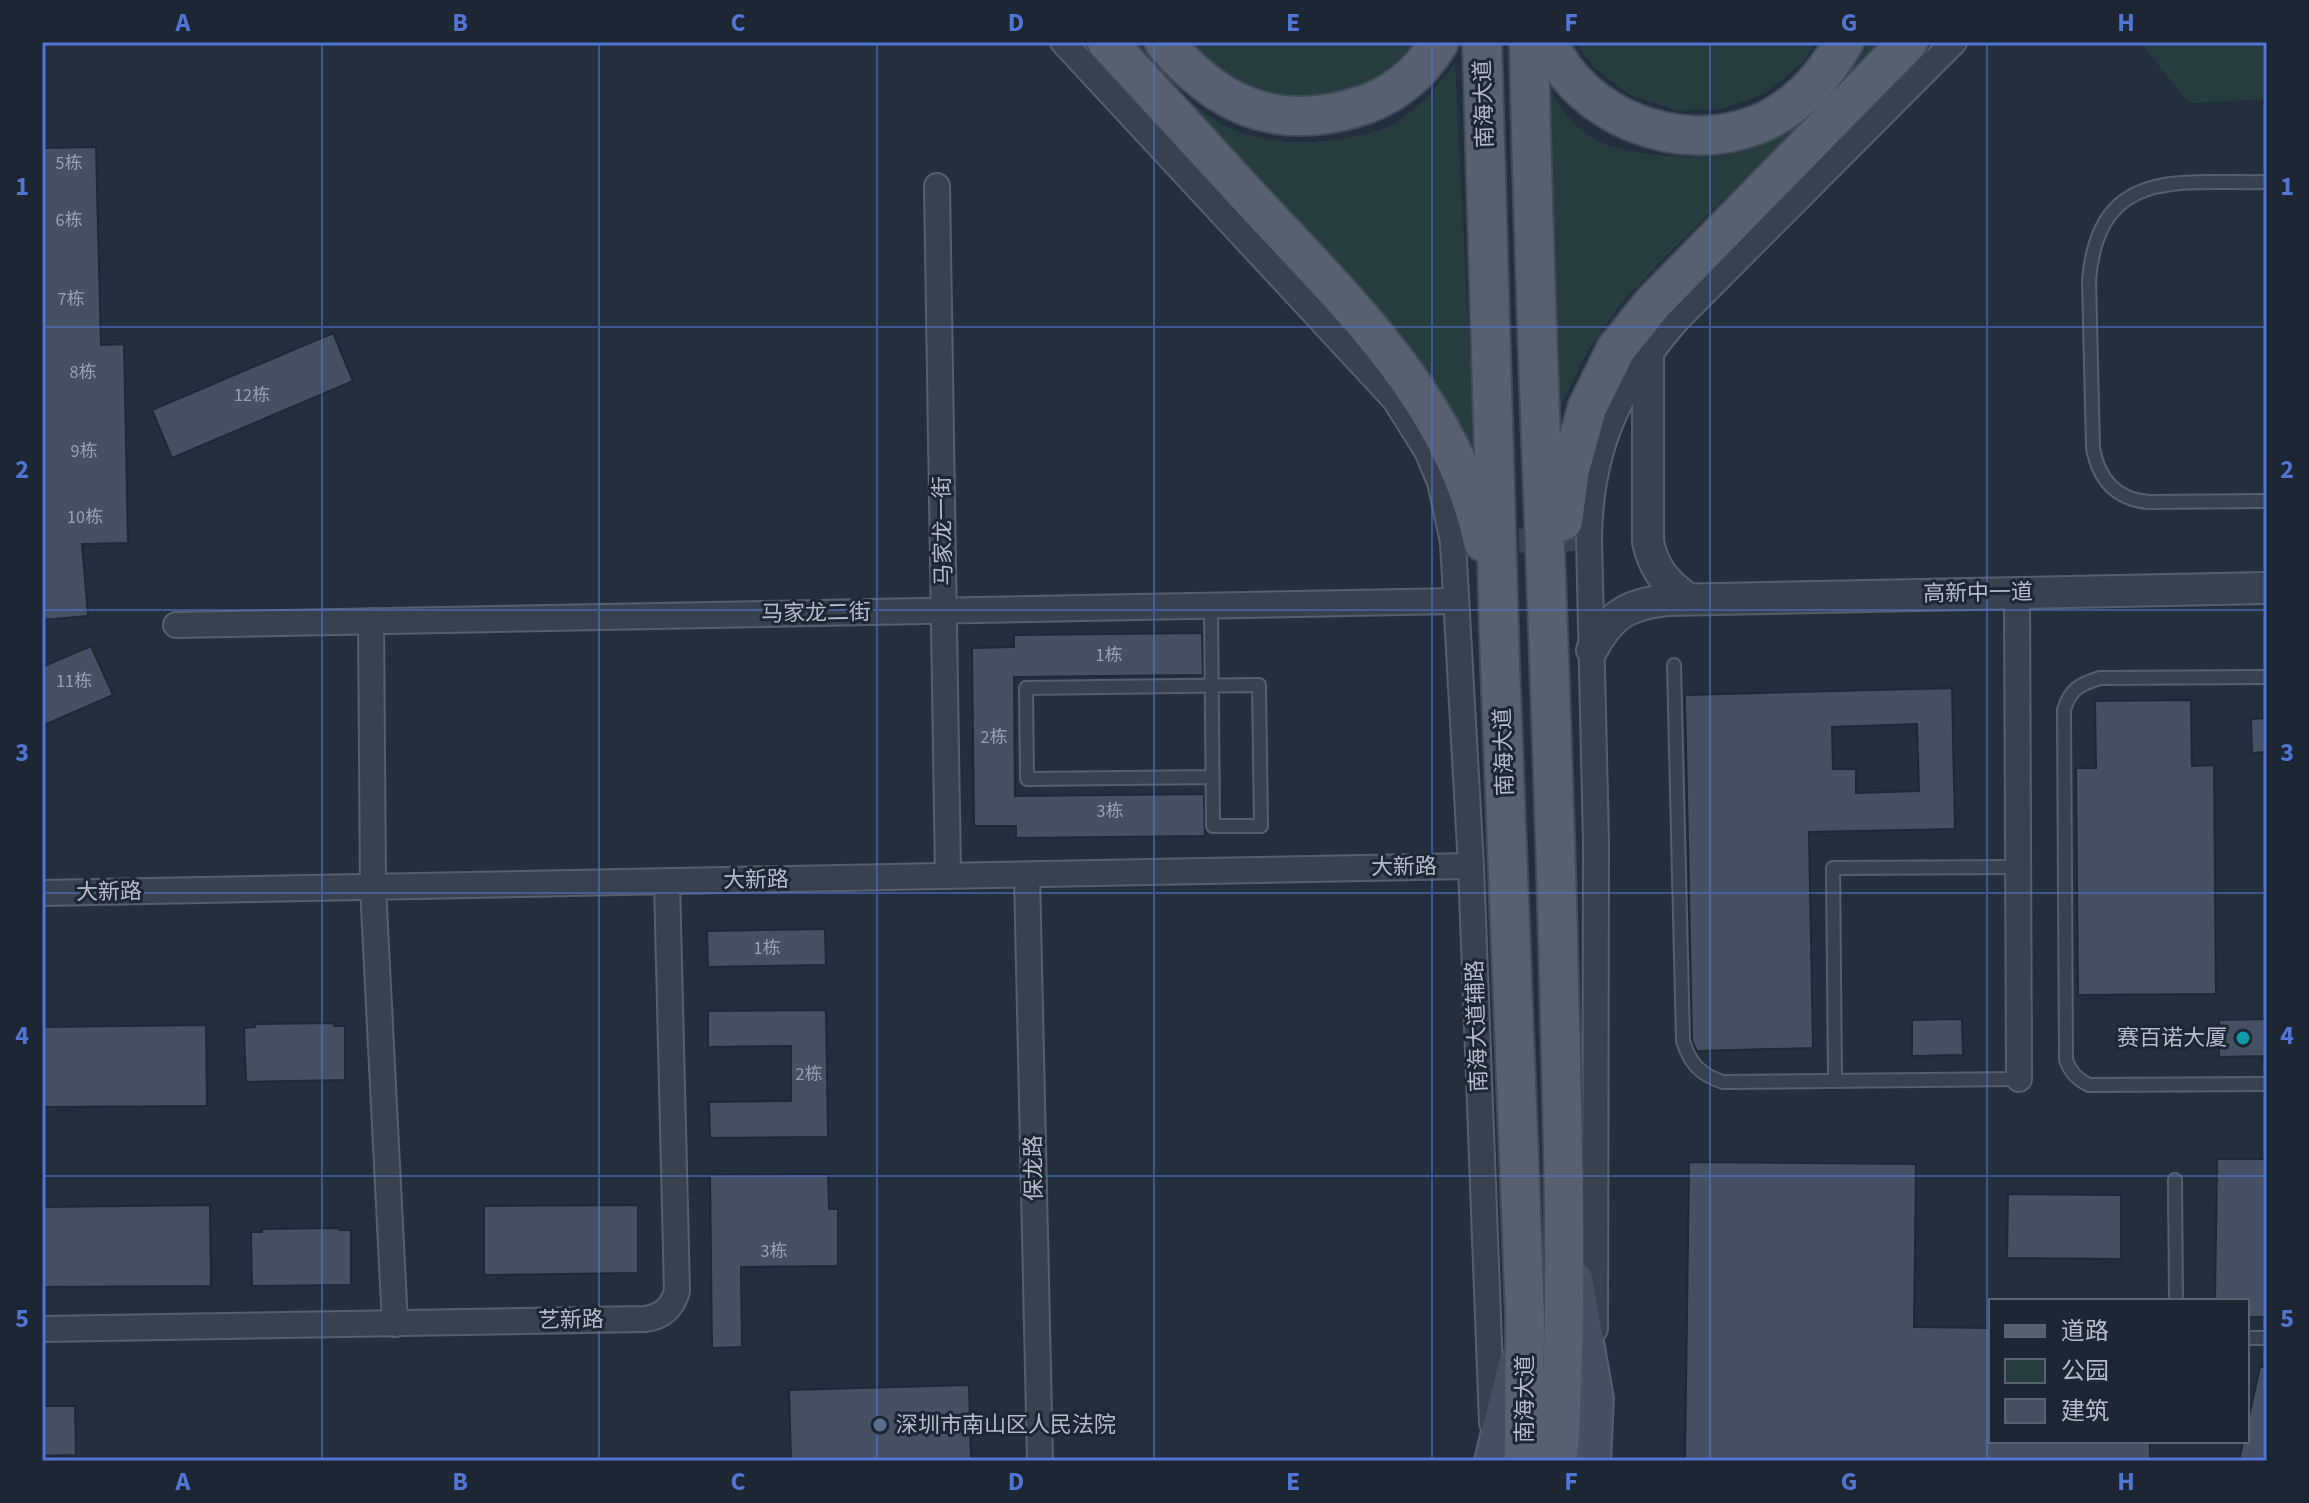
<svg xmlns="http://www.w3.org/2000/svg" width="2309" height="1503" font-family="'Source Sans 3','Noto Sans SC',sans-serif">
<rect width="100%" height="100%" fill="#242f3e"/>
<g fill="#263c3f">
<path d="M 1129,42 L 1140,42 C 1193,118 1239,151 1335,140 C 1357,137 1386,131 1404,117 C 1424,102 1440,83 1455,63 L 1475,460 L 1443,397 L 1400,332 Z"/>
<path d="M 1190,42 L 1414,42 C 1367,105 1271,117 1212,64 C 1204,57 1196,50 1190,42 Z"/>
<polygon points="1576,42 1816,42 1802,63 1766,93 1722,109 1675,110 1630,95 1593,67"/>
<path d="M 1864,42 L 1884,42 L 1659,263 L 1619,306 L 1587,352 L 1556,416 L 1543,73 C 1555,97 1566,121 1590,136 C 1610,149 1637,153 1660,155 C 1733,163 1773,149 1824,96 C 1840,79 1854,63 1864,42 Z"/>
<polygon points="2140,42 2267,42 2267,99 2189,103"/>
</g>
<g fill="#455162" stroke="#1f2835" stroke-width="2" fill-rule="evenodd">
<polygon points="96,147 101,345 124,344 128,543 82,544 88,616 42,620 42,148"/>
<polygon points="333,333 353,381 172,458 152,410"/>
<polygon points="1202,633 1203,675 1014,677 1015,796 1204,794 1205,836 1016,838 1016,826 974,826 972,648 1014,647 1014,635"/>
<polygon points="91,646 113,695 42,726 42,667"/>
<path d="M 1952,688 L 1955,829 L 1809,832 L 1813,1048 L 1697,1051 L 1692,1041 L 1685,695 ZM 1917,724 L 1919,791 L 1856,793 L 1856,769 L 1833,769 L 1832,727 Z"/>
<polygon points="2191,700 2192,766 2214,765 2216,994 2078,995 2076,768 2096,768 2095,701"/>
<polygon points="2267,718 2267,752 2252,753 2251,719"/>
<polygon points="825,929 826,965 708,967 707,931"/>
<polygon points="826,1010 828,1137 710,1138 709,1102 791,1101 791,1046 708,1047 708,1011"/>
<polygon points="1962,1019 1963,1055 1912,1056 1912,1020"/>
<polygon points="2267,1019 2267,1056 2219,1057 2219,1020"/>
<polygon points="334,1023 334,1026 345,1026 345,1080 246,1082 244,1028 255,1027 255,1024"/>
<polygon points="206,1025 207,1106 42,1107 42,1027"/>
<polygon points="2217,1159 2267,1159 2267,1317 2247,1317 2247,1301 2215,1301"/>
<polygon points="1689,1162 1916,1164 1914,1327 1991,1328 1991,1441 2150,1441 2150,1461 1685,1461"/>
<polygon points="828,1174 829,1209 838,1209 838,1266 741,1267 742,1347 712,1348 710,1175"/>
<polygon points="2008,1194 2121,1195 2121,1259 2007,1258"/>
<polygon points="210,1205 211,1286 42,1287 42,1207"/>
<polygon points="638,1205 638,1273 484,1275 484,1206"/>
<polygon points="340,1228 340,1230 351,1230 351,1285 252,1286 251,1232 262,1232 262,1229"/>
<polygon points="2260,1367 2267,1367 2267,1461 2239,1461 2243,1441 2247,1441 2247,1425"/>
<polygon points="969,1385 971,1461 791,1461 789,1390"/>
<polygon points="42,1406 75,1406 76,1455 42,1456"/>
</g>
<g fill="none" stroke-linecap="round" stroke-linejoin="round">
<polyline stroke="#3a4453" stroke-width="24" stroke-dasharray="24 12" stroke-linecap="butt" points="1483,542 1575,539"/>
<g stroke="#565f6c" stroke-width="16">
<g id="service">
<path d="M 2267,182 C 2180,184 2099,165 2089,280 L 2093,448 C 2099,480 2116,499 2148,502 L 2267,501"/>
<path d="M 1211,605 C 1212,679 1213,753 1213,826 L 1261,826 L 1259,685 L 1026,688 L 1027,779 L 1213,777"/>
<path d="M 1674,665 L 1683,1041 C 1690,1064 1701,1075 1723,1082 L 2019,1079"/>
<path d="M 2267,677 L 2100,678 C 2080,684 2070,689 2064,710 L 2066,1060 C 2071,1073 2077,1079 2089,1085 L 2267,1084"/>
<polyline points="1835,1081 1833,868 2018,867"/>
<polyline points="2175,1180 2176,1301"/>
<polyline points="2247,1338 2267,1338"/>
</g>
</g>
<g stroke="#565f6c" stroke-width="28">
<g id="minor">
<polyline points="1063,42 1395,400 1427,451 1440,482 1453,542 1471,866 1492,1423"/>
<polyline points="937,186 948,876"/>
<polyline points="2017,593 2019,1079"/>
<polyline points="371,621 373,887 395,1324"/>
<polyline points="176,625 1456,601"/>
<polyline points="1027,876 1040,1461"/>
<polyline points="42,893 1471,866"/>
<path d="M 42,1329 L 645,1319 C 662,1317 672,1308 677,1291 L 667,882"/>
<path d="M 1595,1329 L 1596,843 L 1589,539 C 1590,448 1619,387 1678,319 L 1954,42"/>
</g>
</g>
<g stroke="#565f6c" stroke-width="34">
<g id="tertiary">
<path d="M 1648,354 L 1648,542 C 1654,570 1666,583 1688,599"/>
<path d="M 1592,650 C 1610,615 1628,604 1667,600 L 2267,588"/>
</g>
</g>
<g stroke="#565f6c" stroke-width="38">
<g id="secondary">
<polyline points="1575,1279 1596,1399 1593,1461"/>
<polyline points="1492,1461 1516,1364"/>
</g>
</g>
<g stroke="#414a57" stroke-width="42">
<g id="primary">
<path d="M 1107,42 C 1159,99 1211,156 1263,212 C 1354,309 1455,407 1483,542"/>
<path d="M 1164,42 C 1216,104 1274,131 1354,108 C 1390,98 1420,75 1439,42"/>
<polyline points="1482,42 1500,665 1525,1317 1524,1461"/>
<path d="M 1529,42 C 1535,356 1552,669 1559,983 C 1563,1142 1569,1302 1558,1461"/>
<path d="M 1548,42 C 1582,118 1679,155 1756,125 C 1795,110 1824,77 1844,42"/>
<polyline points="1563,521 1570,470 1587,408 1616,349 1654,302 1908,42"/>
</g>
</g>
<use href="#service" stroke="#38414e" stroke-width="12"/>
<use href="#minor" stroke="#38414e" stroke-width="24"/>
<use href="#tertiary" stroke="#38414e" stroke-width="30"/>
<use href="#secondary" stroke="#465061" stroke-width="34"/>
<use href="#primary" stroke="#56606e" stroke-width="38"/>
</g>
<path fill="none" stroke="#5274d3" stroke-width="2" stroke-opacity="0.55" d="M 322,42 L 322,1461M 599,42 L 599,1461M 877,42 L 877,1461M 1154,42 L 1154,1461M 1432,42 L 1432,1461M 1710,42 L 1710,1461M 1987,42 L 1987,1461M 42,327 L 2267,327M 42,610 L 2267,610M 42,893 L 2267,893M 42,1176 L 2267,1176"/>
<circle fill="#0f9aa8" stroke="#1d2633" stroke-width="3" cx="2243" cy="1038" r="8"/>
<circle fill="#5c6f8a" stroke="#1d2633" stroke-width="3" cx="880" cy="1425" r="8"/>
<g text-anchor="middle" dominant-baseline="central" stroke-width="6" stroke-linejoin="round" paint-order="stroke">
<g font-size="18" fill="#98a1af">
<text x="69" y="163">5栋</text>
<text x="69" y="220">6栋</text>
<text x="71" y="299">7栋</text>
<text x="83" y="372">8栋</text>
<text x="252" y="395">12栋</text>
<text x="84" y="451">9栋</text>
<text x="85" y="517">10栋</text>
<text x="1109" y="655">1栋</text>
<text x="74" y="681">11栋</text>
<text x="994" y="737">2栋</text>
<text x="1110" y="811">3栋</text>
<text x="767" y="948">1栋</text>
<text x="809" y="1074">2栋</text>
<text x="774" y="1251">3栋</text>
</g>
<g font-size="22" fill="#b4bcc9" stroke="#1d2633">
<text transform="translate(1484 104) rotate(-92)">南海大道</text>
<text transform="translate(943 531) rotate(-91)">马家龙一街</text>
<text transform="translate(1978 593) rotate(-1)">高新中一道</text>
<text transform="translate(816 613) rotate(-1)">马家龙二街</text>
<text transform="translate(1504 752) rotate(-92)">南海大道</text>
<text transform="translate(1404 867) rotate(-1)">大新路</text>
<text transform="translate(756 880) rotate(-1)">大新路</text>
<text transform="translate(109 892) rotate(-1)">大新路</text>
<text transform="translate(1477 1026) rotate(-92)">南海大道辅路</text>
<text transform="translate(1034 1168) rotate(-91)">保龙路</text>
<text transform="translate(571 1320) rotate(-1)">艺新路</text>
<text transform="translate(1525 1399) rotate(-90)">南海大道</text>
</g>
<g font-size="22" fill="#b4bcc9" stroke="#1d2633" text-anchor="end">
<text x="2227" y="1038">赛百诺大厦</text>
<text x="896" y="1425" text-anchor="start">深圳市南山区人民法院</text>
</g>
</g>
<rect width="2309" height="1503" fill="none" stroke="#1d2633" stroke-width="88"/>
<rect x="1989" y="1299" width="260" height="144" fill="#1d2633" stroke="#59626f" stroke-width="2"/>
<rect x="2005" y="1325" width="40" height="12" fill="#56606e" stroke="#59626f" stroke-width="2"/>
<text x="2061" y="1339" font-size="24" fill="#b4bcc9">道路</text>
<rect x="2005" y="1359" width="40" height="24" fill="#263c3f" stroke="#59626f" stroke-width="2"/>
<text x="2061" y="1379" font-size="24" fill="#b4bcc9">公园</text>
<rect x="2005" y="1399" width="40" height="24" fill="#455162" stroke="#59626f" stroke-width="2"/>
<text x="2061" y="1419" font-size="24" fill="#b4bcc9">建筑</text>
<rect x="44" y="44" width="2221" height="1415" fill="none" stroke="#5274d3" stroke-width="3"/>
<g font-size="26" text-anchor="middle" font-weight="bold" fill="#5274d3">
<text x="183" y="31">A</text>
<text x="460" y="31">B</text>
<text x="738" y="31">C</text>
<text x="1016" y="31">D</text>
<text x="1293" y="31">E</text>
<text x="1571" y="31">F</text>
<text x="1849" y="31">G</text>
<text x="2126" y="31">H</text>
<text x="22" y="195">1</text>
<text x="2287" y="195">1</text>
<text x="22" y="478">2</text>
<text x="2287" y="478">2</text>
<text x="22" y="761">3</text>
<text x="2287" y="761">3</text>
<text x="22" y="1044">4</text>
<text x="2287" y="1044">4</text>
<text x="22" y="1327">5</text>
<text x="2287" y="1327">5</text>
<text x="183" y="1490">A</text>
<text x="460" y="1490">B</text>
<text x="738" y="1490">C</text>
<text x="1016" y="1490">D</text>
<text x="1293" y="1490">E</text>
<text x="1571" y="1490">F</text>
<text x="1849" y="1490">G</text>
<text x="2126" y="1490">H</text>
</g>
</svg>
